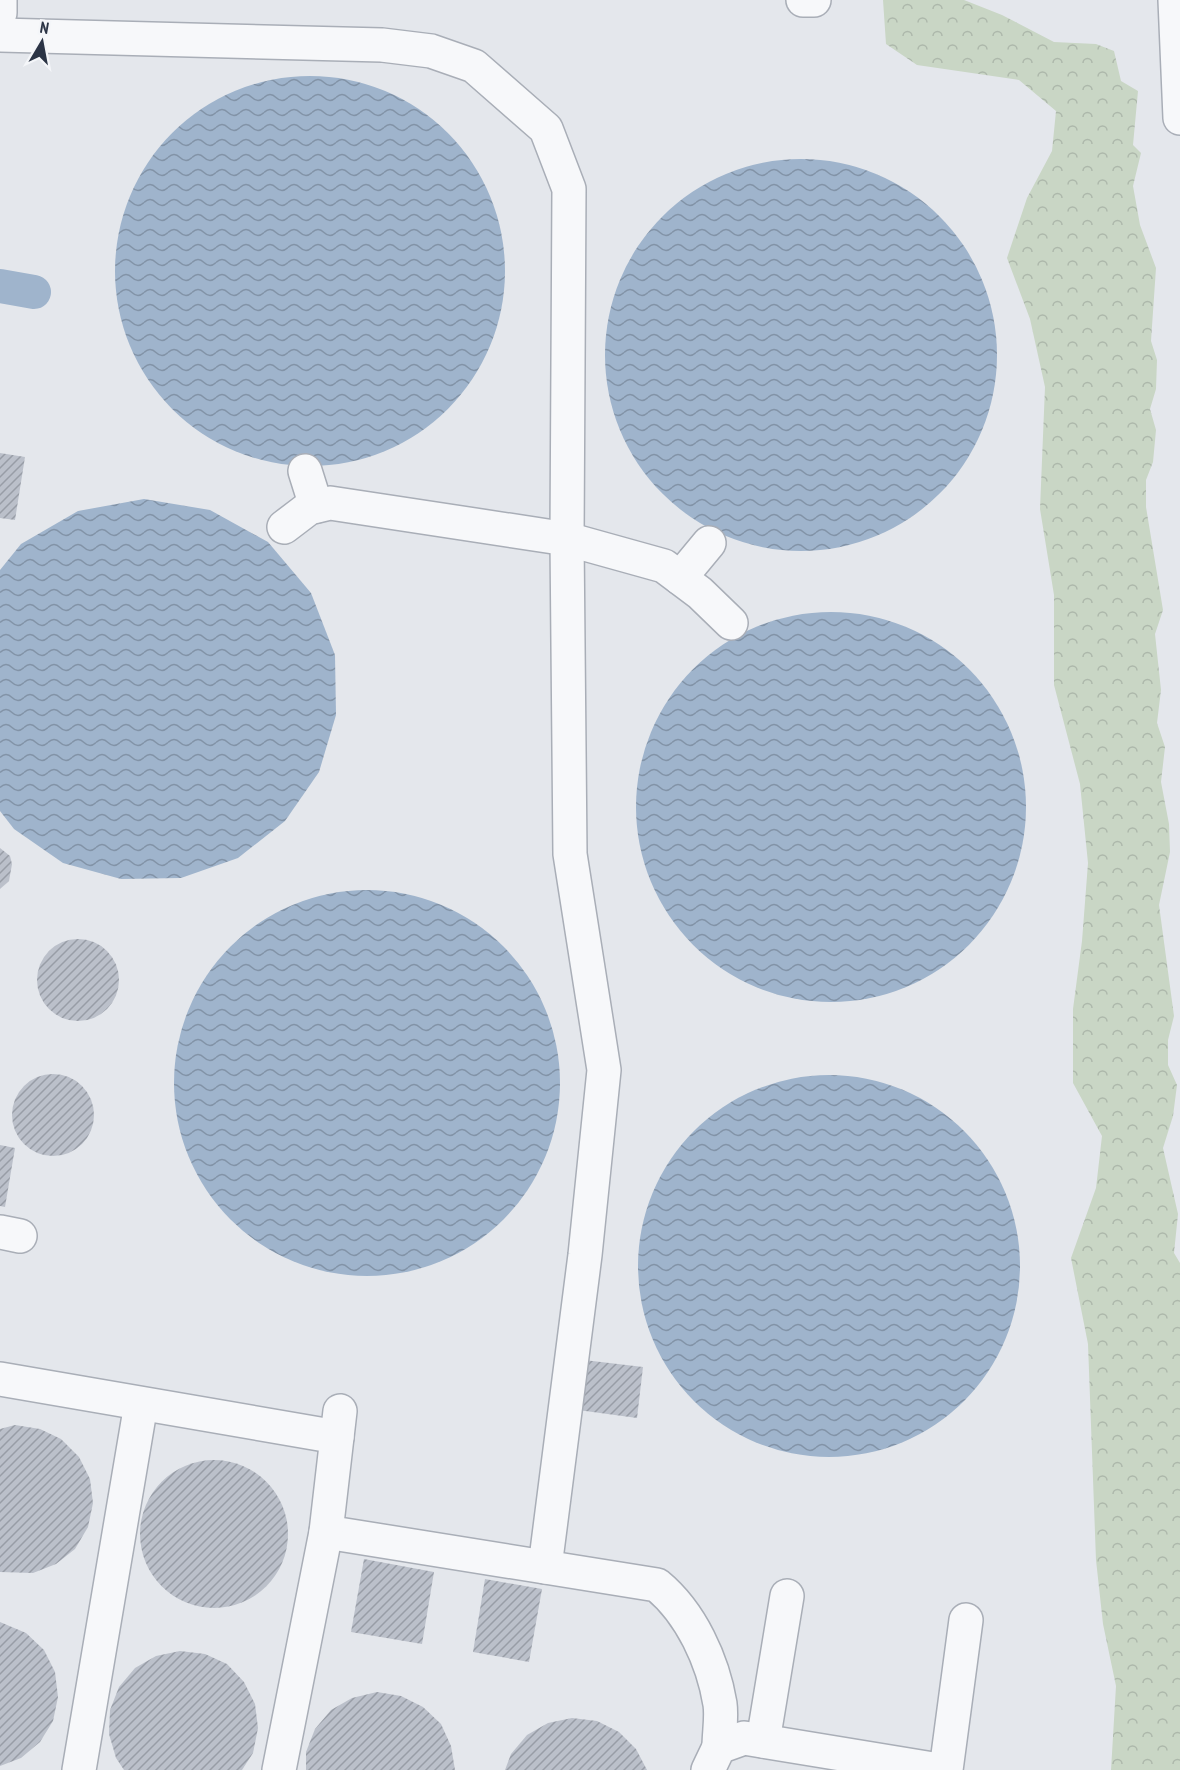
<svg xmlns="http://www.w3.org/2000/svg" width="1180" height="1770" font-family="'PT Sans Narrow',sans-serif">
<defs>
<pattern id="forest-crowns" width="20" height="18" patternUnits="userSpaceOnUse" patternTransform="scale(1.5)"><rect width="20" height="18" fill="#c9d6c5"/><path d="M2 6a3 3 0 1 1 6 0M12 15a3 3 0 1 1 6 0" fill="none" stroke="#adb8ab"/></pattern>
<pattern id="water-waves" width="16" height="10" patternUnits="userSpaceOnUse" patternTransform="scale(1.5)"><rect width="16" height="10" fill="#9fb4cc"/><path d="M0 5q4-4 8 0t8 0" fill="none" stroke="#8293a7"/></pattern>
<pattern id="building-hatch" width="6" height="6" patternUnits="userSpaceOnUse" patternTransform="scale(1.5)"><rect width="6" height="6" fill="#bbc0ca"/><path d="M-1 1l2-2M0 6l6-6M5 7l2-2" fill="none" stroke="#989da6"/></pattern>
</defs>
<rect width="100%" height="100%" fill="#e4e7ec"/>
<polygon fill="url(#forest-crowns)" points="883,0 964,0 1002,15 1054,42 1096,44 1114,51 1121,81 1138,91 1133,145 1141,153 1133,186 1140,225 1156,268 1151,341 1157,360 1156,389 1150,409 1156,430 1153,462 1146,480 1146,507 1163,610 1155,634 1161,690 1157,723 1165,747 1161,782 1169,824 1170,852 1159,905 1174,1016 1168,1040 1168,1065 1177,1085 1173,1116 1163,1148 1178,1214 1174,1253 1180,1263 1180,1770 1111,1770 1116,1686 1103,1624 1096,1560 1088,1344 1071,1258 1096,1188 1102,1136 1073,1083 1073,1009 1082,941 1088,863 1080,784 1054,685 1054,595 1040,509 1045,387 1030,319 1007,258 1027,198 1052,151 1056,111 1019,80 917,65 886,44"/>
<g fill="url(#water-waves)">
<circle cx="310" cy="271" r="195"/>
<circle cx="801" cy="355" r="196"/>
<polygon points="144,499 210,510 268,542 311,593 335,655 336,715 319,772 285,821 238,858 181,878 121,879 63,863 14,829 0,811 0,570 21,544 78,511"/>
<circle cx="831" cy="807" r="195"/>
<circle cx="367" cy="1083" r="193"/>
<circle cx="829" cy="1266" r="191"/>
</g>
<g fill="none" stroke-linecap="round" stroke-linejoin="round">
<polyline stroke="#9fb4cc" stroke-width="34" points="0,286 34,292"/>
</g>
<g fill="url(#building-hatch)">
<polygon points="0,453 25,457 15,520 0,518"/>
<polygon points="0,848 10,856 12,864 9,881 0,889"/>
<circle cx="78" cy="980" r="41"/>
<circle cx="53" cy="1115" r="41"/>
<polygon points="0,1145 15,1148 5,1207 0,1206"/>
<polygon points="584,1360 643,1367 637,1418 578,1410"/>
<polygon points="15,1425 40,1429 61,1439 79,1457 90,1479 93,1503 88,1527 75,1549 56,1564 33,1573 0,1572 0,1429"/>
<circle cx="214" cy="1534" r="74"/>
<polygon points="364,1559 434,1572 422,1644 351,1632"/>
<polygon points="485,1579 542,1589 529,1662 473,1652"/>
<polygon points="0,1622 26,1633 44,1650 55,1672 58,1697 53,1721 40,1742 21,1758 0,1766"/>
<polygon points="180,1651 205,1654 227,1664 244,1682 255,1704 258,1728 253,1753 242,1770 124,1770 116,1758 109,1734 110,1710 119,1687 135,1668 156,1656"/>
<polygon points="377,1692 401,1696 423,1707 441,1724 451,1746 455,1770 306,1770 306,1752 315,1729 331,1710 352,1698"/>
<polygon points="572,1718 597,1721 619,1732 636,1749 647,1770 505,1770 511,1754 527,1735 548,1723"/>
</g>
<g fill="none" stroke-linecap="round" stroke-linejoin="round">
<g stroke="#a9aeb7" stroke-width="36">
<g id="minor">
<polyline points="803,0 814,0"/>
<polyline points="1175,0 1180,118"/>
<polyline points="0,1 0,13"/>
<polyline points="0,35 382,45 431,51 474,66 546,129 569,189 567,539 570,854 604,1070 585,1255 545,1567"/>
<polyline points="305,471 316,506"/>
<polyline points="284,527 309,508 330,503 567,539 664,566 700,593 731,623"/>
<polyline points="680,578 709,543"/>
<polyline points="0,1232 20,1236"/>
<polyline points="0,1379 337,1437"/>
<path d="M 326,1532 L 657,1585 C 691,1613 713,1661 720,1704 C 722,1718 719,1733 719,1747"/>
<polyline points="763,1741 787,1596"/>
<polyline points="79,1770 141,1404"/>
<polyline points="279,1770 326,1532 340,1411"/>
<polyline points="708,1770 719,1747 744,1738 939,1770"/>
<polyline points="946,1770 966,1620"/>
</g>
</g>
<use href="#minor" stroke="#f7f8fa" stroke-width="33"/>
</g>
<g transform="translate(42 42) rotate(10)" stroke="#f4f6f9" stroke-width="4.5" paint-order="stroke">
<path d="M0-4.5L10 22L0 15L-10 22Z" fill="#2b3445"/>
<text y="-9" font-size="16" font-weight="bold" text-anchor="middle" fill="#2b3445">N</text>
</g>
</svg>
